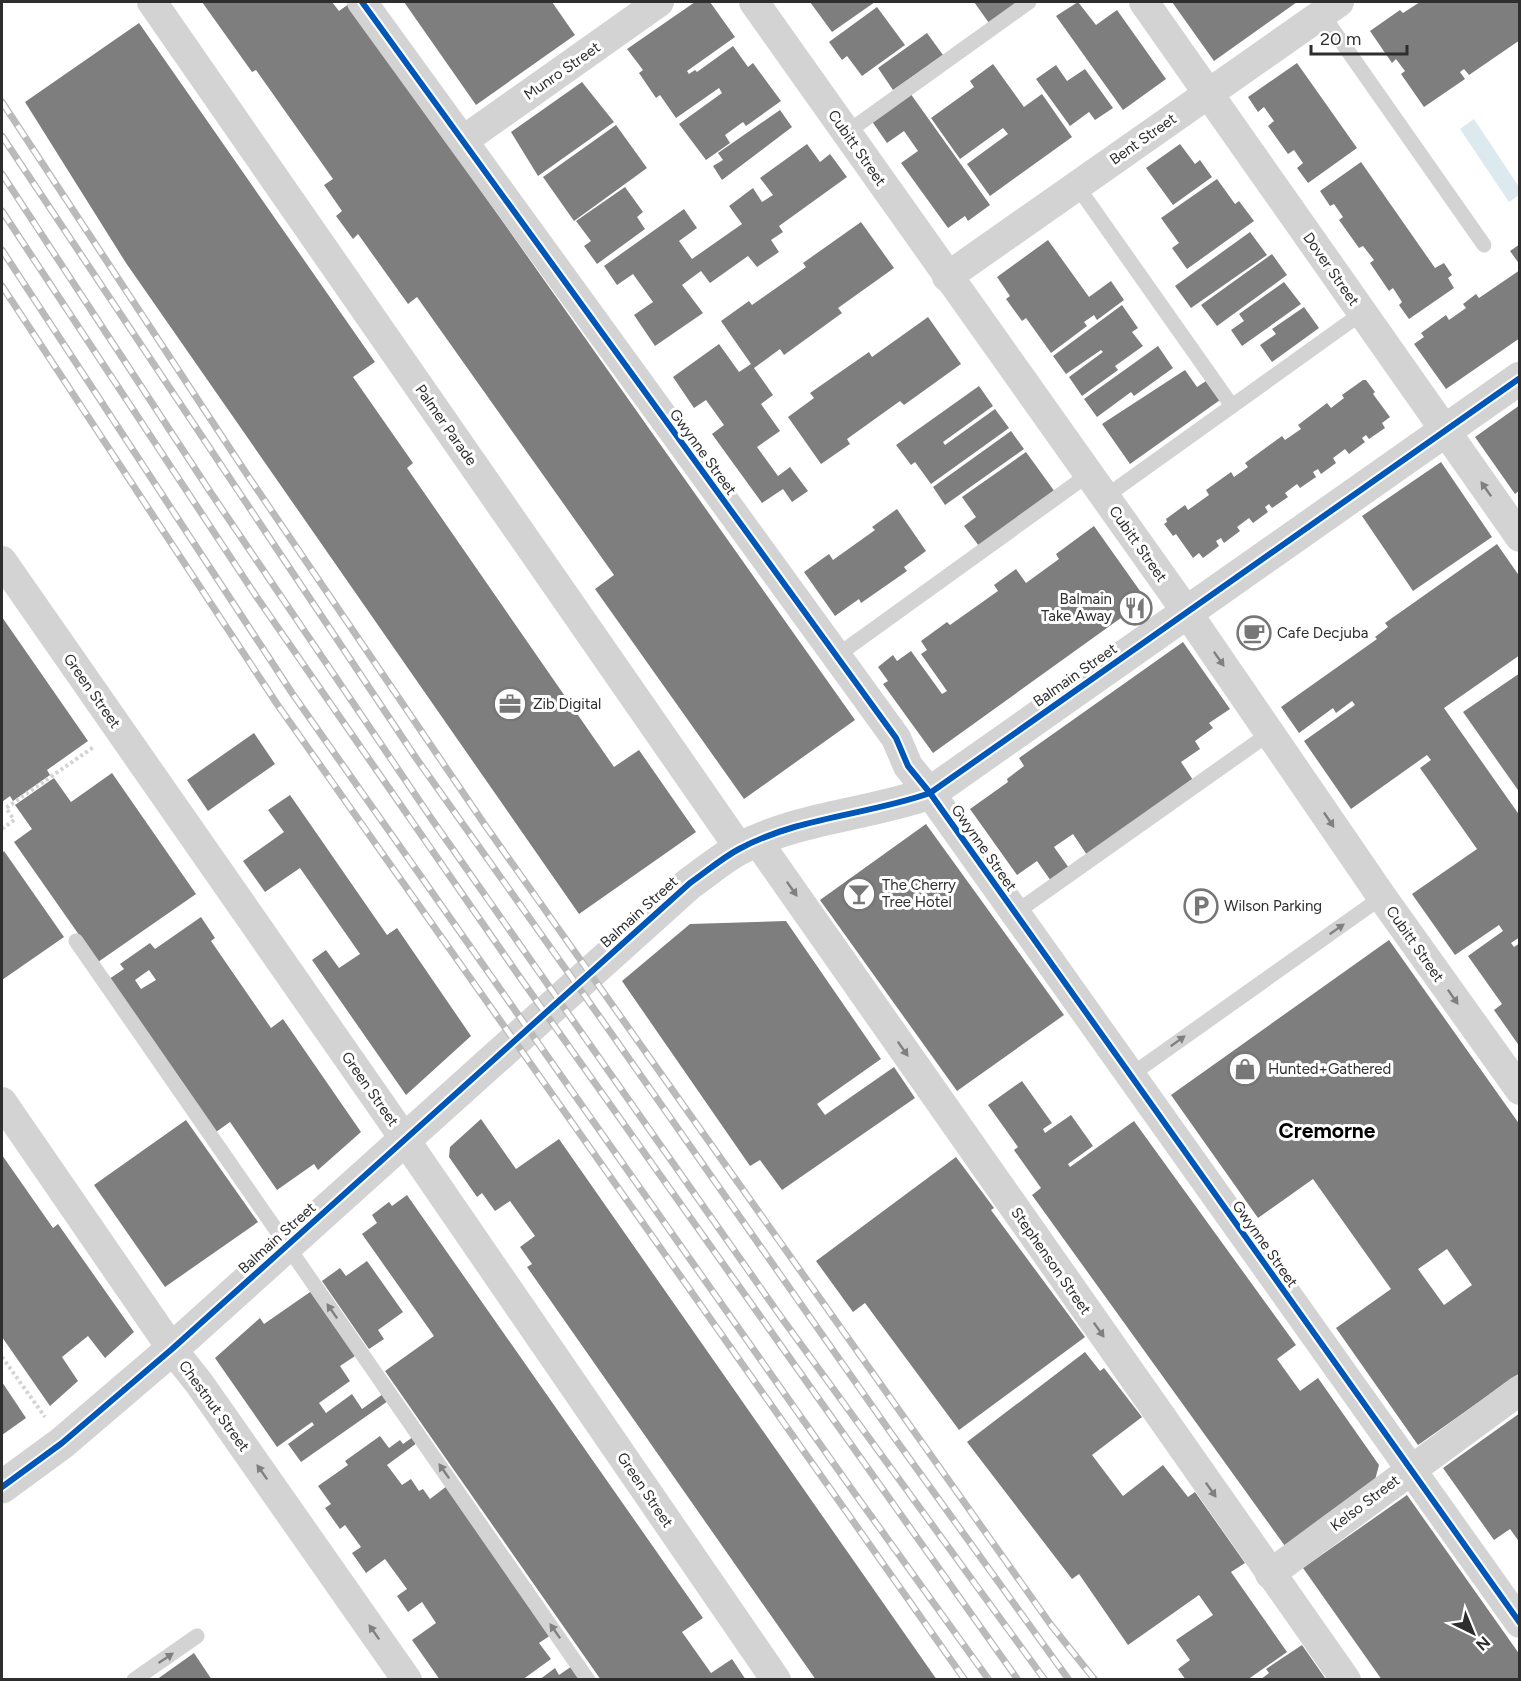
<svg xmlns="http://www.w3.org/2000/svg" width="1521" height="1681" font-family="Figtree,sans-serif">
<rect width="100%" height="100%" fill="#fff"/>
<polygon fill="#dce9ee" points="1474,119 1519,187 1519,195 1509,202 1460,129"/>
<g fill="#7e7e7e" fill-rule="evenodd">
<polygon points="202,2 332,2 339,11 349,4 855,720 744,799 595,589 614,575 417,297 408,304 358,234 353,239 336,216 342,211 324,185 333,179 256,70 252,72"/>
<polygon points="404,2 552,2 575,35 476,105"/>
<polygon points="695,2 710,2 735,37 687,71 689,74 695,70 697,72 733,46 748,67 753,63 781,101 746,126 743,122 725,135 730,143 706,160 679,124 722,93 719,88 676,118 660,95 656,98 639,73 643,70 627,49"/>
<polygon points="810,2 875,2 832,32"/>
<polygon points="974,2 1019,2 989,23"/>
<polygon points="1078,2 1096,25 1117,10 1166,79 1123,110 1056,16"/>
<polygon points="1172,2 1297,2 1214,61"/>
<polygon points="1420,2 1520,2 1520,40 1469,75 1464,69 1460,72 1465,79 1424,107 1401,74 1405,71 1396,59 1392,63 1370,31 1400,10 1403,13"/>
<polygon points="877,7 905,45 862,76 847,56 842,60 829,42"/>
<polygon points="139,23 375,362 353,377 413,463 407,468 614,767 639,750 696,832 579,914 126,263 25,102"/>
<polygon points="927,33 943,55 893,90 878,68"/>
<polygon points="1297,63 1357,148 1308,183 1297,168 1303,163 1294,150 1288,154 1268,126 1274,121 1264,107 1258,112 1248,97"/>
<polygon points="993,64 1024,107 1042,94 1072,137 990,196 967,164 1008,134 1003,128 960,159 931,118 974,87 970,81"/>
<polygon points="1056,65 1067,81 1085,69 1113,108 1095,120 1089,112 1070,126 1036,79"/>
<polygon points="582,82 614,122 538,176 511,132"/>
<polygon points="910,93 990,205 968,221 965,216 948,228 901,163 918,151 904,131 887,143 871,120"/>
<polygon points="780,110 792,127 722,180 713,166 723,160 718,153"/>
<polygon points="616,125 647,168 574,221 543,177"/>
<polygon points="807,144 820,162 830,154 847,177 779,226 783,232 771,240 779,252 757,267 748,256 710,283 701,271 682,285 703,313 655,346 634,315 653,302 633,274 617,285 604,266 684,209 697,228 679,241 692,259 742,224 729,206 753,188 762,202 773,195 760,178"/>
<polygon points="1180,144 1195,164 1200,160 1212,177 1173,205 1146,168"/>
<polygon points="1361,162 1435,268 1444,263 1452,275 1448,278 1454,288 1409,319 1399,305 1402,302 1393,288 1389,291 1370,263 1374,260 1363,246 1359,248 1339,220 1343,217 1334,204 1330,206 1320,191"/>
<polygon points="1217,179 1235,204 1239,201 1254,221 1187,269 1172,248 1179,243 1161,218"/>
<polygon points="625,187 643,212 637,217 645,229 597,264 584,246 591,241 576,221"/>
<polygon points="861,222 894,268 838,308 842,313 784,355 780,349 754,368 773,395 761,404 780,431 757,447 778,476 790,467 808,491 792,502 783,489 762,503 712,434 724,425 706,400 694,408 673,377 719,344 739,372 751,364 721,321 749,301 752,305 806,267 803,263"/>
<polygon points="1250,232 1267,255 1191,308 1175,286"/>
<polygon points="1048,240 1089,297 1111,281 1124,300 1097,320 1094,315 1084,322 1087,326 1051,353 1026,318 1022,321 1006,299 1010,296 997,277"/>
<polygon points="1520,244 1520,265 1510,251"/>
<polygon points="1272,254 1287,275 1217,326 1201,305"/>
<polygon points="1520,270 1520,338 1446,389 1414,344 1424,337 1421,333 1446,315 1449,320 1466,308 1463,304 1476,294 1479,298"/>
<polygon points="1284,282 1301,304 1242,346 1231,330 1244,321 1239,314"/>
<polygon points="1122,305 1138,328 1132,332 1143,346 1115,366 1118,370 1082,396 1069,377 1103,352 1101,350 1066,374 1053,356"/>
<polygon points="1304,307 1319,328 1272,362 1260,345 1276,334 1272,329"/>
<polygon points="928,317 961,364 904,405 900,401 847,439 850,444 821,464 788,417 814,398 810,393 869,352 872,357"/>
<polygon points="1158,346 1173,368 1134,396 1131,392 1097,417 1084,399"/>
<polygon points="1185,370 1197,387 1206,381 1220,400 1130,464 1102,424"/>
<polygon points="1363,380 1366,380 1375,392 1373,394 1390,417 1382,423 1385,428 1369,439 1366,435 1362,438 1365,442 1349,454 1345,449 1333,458 1336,463 1321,474 1318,469 1313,472 1316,477 1300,488 1297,484 1285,493 1288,497 1272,508 1269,504 1265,507 1268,512 1253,523 1249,518 1237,527 1240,531 1224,543 1221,538 1216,541 1219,546 1203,558 1199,553 1193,558 1176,534 1173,536 1164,524 1167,522 1166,519 1185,505 1188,510 1209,495 1206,490 1231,472 1234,477 1248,467 1245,463 1282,436 1285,440 1301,429 1298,425 1327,403 1331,408 1344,398 1342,395"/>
<polygon points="979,386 993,406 943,442 945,445 995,409 1009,428 931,484 915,462 911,465 896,445"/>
<polygon points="1520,405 1520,490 1515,494 1475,437"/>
<polygon points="1011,431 1024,449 945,505 933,487"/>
<polygon points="1026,452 1055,492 979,546 964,526 976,517 962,497"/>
<polygon points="1441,462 1492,537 1413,591 1362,516"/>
<polygon points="897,509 926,551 904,567 907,571 861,603 859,599 835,616 804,572 829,554 833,560 875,530 872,527"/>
<polygon points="1094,526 1150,605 1149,613 1132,625 1125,615 933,753 883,684 888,681 878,667 893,655 897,661 911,651 942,694 947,691 921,654 927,650 921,641 947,622 950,625 998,591 994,585 1016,569 1026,583 1059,559 1056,554"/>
<polygon points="1497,544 1520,577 1520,655 1444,708 1520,816 1520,937 1511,943 1514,947 1520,943 1520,1047 1494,1010 1502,1004 1468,956 1503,931 1499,925 1455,955 1412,894 1477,849 1420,768 1431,760 1427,755 1351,809 1304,741 1355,705 1352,701 1336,713 1333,708 1299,733 1281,707 1377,639 1375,637 1388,627 1385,623"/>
<polygon points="2,617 88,741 47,770 50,775 13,801 10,796 2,802"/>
<polygon points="1183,642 1230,709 1209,723 1213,728 1195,741 1200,749 1181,762 1193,780 1087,855 1073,834 1054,847 1069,868 1051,881 1037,861 1017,875 970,809 1008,782 1007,779 1024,766 1019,758"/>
<polygon points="1520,673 1520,793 1463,712"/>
<polygon points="254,733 275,764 208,811 187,780"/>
<polygon points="112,773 196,894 98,962 14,842 32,829 15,805 54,778 71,802"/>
<polygon points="290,795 387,935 397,928 471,1036 406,1095 312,960 326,950 339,968 360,954 300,868 265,892 243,861 284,832 268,810"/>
<polygon points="926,824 1064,1015 957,1091 820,900"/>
<polygon points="4,851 64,937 2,980 2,853"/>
<path d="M 201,917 L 215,938 L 211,941 L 271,1028 L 283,1019 L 361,1132 L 318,1170 L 314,1164 L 277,1190 L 230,1122 L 216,1132 L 109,979 L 124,969 L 120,964 L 150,943 L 155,949 ZM 149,970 L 156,980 L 141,989 L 135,980 Z"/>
<polygon points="786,921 881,1059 817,1104 825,1115 894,1067 915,1098 782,1190 760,1160 750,1166 622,981 690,924"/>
<path d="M 1389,940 L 1520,1125 L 1520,1373 L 1418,1445 L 1336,1328 L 1391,1289 L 1313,1179 L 1258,1218 L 1171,1095 ZM 1447,1249 L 1472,1285 L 1444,1305 L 1418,1269 Z"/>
<polygon points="1022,1081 1052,1123 1043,1129 1045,1133 1071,1115 1093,1146 1068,1164 1070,1167 1134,1121 1296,1345 1277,1359 1300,1391 1318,1378 1379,1465 1375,1480 1285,1546 1032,1195 1041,1188 1014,1150 1018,1147 988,1105"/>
<polygon points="481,1119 516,1169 559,1139 937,1680 816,1680 527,1267 532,1264 520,1247 535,1236 510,1201 495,1211 482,1193 477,1197 449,1157 450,1147"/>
<polygon points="186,1120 258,1222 165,1287 94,1185"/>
<polygon points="2,1155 53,1228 58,1224 134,1332 105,1358 88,1336 62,1357 78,1381 50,1406 2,1337"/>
<polygon points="956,1157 994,1208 991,1210 1085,1337 959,1430 865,1303 853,1312 816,1261"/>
<polygon points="407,1195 703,1618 682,1632 711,1673 732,1659 746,1680 601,1680 440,1450 385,1371 434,1336 362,1234 377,1223 372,1215 389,1202 392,1206"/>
<polygon points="367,1261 403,1312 378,1330 384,1339 369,1349 322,1281 340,1268 346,1276"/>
<polygon points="313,1290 358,1354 340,1366 350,1381 319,1403 326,1413 352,1394 362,1409 383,1394 388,1401 301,1462 288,1444 314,1425 312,1422 277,1447 215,1358 260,1318 264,1324"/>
<polygon points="1085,1352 1100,1371 1104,1368 1142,1417 1092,1455 1123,1496 1163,1465 1188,1497 1195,1492 1245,1563 1231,1572 1287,1652 1247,1680 1186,1680 1178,1669 1190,1660 1176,1640 1213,1615 1199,1595 1128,1645 1079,1574 1072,1579 967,1442"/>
<polygon points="2,1382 26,1418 2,1435"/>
<polygon points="1520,1413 1520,1543 1510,1529 1494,1540 1443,1468"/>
<polygon points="380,1436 389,1448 400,1440 403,1444 413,1437 417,1443 387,1465 402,1485 411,1479 419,1491 423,1489 430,1499 447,1486 551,1635 539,1643 551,1659 522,1680 440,1680 412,1640 436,1623 422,1602 408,1612 397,1596 407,1589 385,1559 366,1573 352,1553 361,1547 345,1525 340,1529 325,1508 331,1504 318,1486 348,1465 345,1461"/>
<polygon points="1407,1495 1520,1655 1520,1680 1382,1680 1303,1568"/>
<polygon points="1302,1645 1325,1678 1260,1680 1269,1673 1266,1669"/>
<polygon points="194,1653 212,1680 156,1680"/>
<polygon points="575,1664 582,1675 575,1680 539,1680 555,1668 559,1675"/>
</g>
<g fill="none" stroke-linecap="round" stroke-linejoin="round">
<g stroke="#d3d3d3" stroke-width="4" stroke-dasharray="3 3" stroke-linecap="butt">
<polyline points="2,829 14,820 6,808 95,746"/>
<polyline points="2,1357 45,1417"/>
</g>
<g stroke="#d3d3d3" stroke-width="15">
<polyline points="1322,14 1484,245"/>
<polyline points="846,133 1029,2"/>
<polyline points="1077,186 1232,406"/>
<polyline points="1105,497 1362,313"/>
<polyline points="835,657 1089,474"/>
<polyline points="1015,913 1270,733"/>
<polyline points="76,941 588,1680"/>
<polyline points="1131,1075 1382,897"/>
<polyline points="134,1680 197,1636"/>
</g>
<g stroke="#d3d3d3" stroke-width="30">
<polyline points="152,2 740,849"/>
<polyline points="362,2 896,738 908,766 930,793 1520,1623"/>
<polyline points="754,2 1186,611 1382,897 1520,1090"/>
<polyline points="1144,2 1520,537"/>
<polyline points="464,140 659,2"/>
<polyline points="947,277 1339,2"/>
<polyline points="2,561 388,1115 776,1680"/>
<polyline points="758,842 1346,1680"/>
<polyline points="2,1102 172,1349 199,1383 407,1680"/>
<polyline points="1270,1574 1520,1390"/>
</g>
<path stroke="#d3d3d3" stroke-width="33" d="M 2,1487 L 62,1443 L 172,1349 L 690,883 C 706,872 722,858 739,849 C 798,817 868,815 930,793 L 1520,378"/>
<g stroke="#bababa" stroke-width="7">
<g id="rail">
<polyline points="2,102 246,473 485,825 1051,1625 1095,1680"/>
<polyline points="2,136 416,758 604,1023 891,1433 1069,1680"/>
<polyline points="2,174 209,490 433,821 781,1317 1045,1680"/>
<polyline points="2,211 256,596 519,976 1018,1680"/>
<polyline points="2,250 292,693 853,1491 989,1680"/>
<polyline points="2,286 277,704 965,1680"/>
</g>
</g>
<use href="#rail" stroke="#fff" stroke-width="4.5" stroke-dasharray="14" stroke-linecap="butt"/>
<g stroke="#fff" stroke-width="10">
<g id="cycleway">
<polyline points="362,2 896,738 908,766 930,793 1520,1623"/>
<path d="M 2,1487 L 62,1443 L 172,1349 L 690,883 C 706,872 722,858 739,849 C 798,817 868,815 930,793 L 1520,378"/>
</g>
</g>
<use href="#cycleway" stroke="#0057b8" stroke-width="6"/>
</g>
<defs><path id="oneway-solid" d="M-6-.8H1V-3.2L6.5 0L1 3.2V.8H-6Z" transform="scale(1.5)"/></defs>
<g fill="#808080">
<use href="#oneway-solid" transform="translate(1486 489) rotate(-125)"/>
<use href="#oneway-solid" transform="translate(1219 659) rotate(55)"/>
<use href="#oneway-solid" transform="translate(1329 820) rotate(56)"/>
<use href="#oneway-solid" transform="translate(792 889) rotate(55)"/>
<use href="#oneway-solid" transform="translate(1337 929) rotate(-35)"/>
<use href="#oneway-solid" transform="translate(1453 997) rotate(55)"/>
<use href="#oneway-solid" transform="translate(1178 1041) rotate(-36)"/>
<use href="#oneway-solid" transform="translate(903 1049) rotate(55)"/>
<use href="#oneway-solid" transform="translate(332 1311) rotate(-125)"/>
<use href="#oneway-solid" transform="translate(1099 1330) rotate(55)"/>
<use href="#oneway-solid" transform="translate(444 1471) rotate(-125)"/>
<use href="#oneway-solid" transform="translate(262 1472) rotate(-125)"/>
<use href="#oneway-solid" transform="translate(1211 1490) rotate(55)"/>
<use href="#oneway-solid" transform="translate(555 1631) rotate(-125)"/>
<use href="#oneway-solid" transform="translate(374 1632) rotate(-125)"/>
<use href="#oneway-solid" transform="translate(166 1658) rotate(-34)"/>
</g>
<defs>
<g id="restaurant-ring" transform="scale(1.725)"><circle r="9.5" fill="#fff" stroke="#777" stroke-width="1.5"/><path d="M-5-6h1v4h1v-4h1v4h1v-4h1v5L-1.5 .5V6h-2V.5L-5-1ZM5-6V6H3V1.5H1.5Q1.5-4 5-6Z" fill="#777"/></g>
<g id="cafe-ring" transform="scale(1.725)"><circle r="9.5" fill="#fff" stroke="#777" stroke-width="1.5"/><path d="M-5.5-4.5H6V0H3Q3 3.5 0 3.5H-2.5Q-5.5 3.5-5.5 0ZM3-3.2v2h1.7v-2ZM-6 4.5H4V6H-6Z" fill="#777"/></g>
<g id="office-ring" transform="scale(1.725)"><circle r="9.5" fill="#fff" stroke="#777" stroke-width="1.5"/><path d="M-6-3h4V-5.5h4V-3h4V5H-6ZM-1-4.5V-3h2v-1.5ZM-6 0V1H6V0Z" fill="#777"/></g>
<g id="bar-ring" transform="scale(1.725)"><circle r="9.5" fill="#fff" stroke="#777" stroke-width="1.5"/><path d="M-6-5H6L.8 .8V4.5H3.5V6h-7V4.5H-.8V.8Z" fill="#777"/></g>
<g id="parking-ring" transform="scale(1.725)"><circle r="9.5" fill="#fff" stroke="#777" stroke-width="1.5"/><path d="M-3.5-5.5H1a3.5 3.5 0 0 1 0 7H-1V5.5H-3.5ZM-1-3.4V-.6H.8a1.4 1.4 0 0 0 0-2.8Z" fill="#777"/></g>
<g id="shop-ring" transform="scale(1.725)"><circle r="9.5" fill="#fff" stroke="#777" stroke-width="1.5"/><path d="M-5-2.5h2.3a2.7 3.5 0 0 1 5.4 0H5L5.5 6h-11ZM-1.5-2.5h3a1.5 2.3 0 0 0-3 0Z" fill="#777"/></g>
</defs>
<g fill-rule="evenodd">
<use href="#restaurant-ring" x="1135" y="608"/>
<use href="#cafe-ring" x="1254" y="633"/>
<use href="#office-ring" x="510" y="704"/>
<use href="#bar-ring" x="859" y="894"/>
<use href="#parking-ring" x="1201" y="906"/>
<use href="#shop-ring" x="1245" y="1069"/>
</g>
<g text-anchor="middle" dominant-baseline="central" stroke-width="6" stroke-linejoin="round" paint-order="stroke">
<g font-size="15" fill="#2e2e2e" stroke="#fff">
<text transform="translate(562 71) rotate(-35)">Munro Street</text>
<text transform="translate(1143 139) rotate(-35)">Bent Street</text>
<text transform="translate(857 148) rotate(55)">Cubitt Street</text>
<text transform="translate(1331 269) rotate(55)">Dover Street</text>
<text transform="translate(446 425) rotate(55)">Palmer Parade</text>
<text transform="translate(703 452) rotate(54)">Gwynne Street</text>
<text transform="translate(1138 544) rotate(55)">Cubitt Street</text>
<text transform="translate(1075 675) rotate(-35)">Balmain Street</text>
<text transform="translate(92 691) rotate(55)">Green Street</text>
<text transform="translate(984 848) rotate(55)">Gwynne Street</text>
<text transform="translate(639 912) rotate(-42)">Balmain Street</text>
<text transform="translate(1415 944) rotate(55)">Cubitt Street</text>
<text transform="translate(370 1089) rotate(55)">Green Street</text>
<text transform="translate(277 1238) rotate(-42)">Balmain Street</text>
<text transform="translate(1265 1244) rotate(55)">Gwynne Street</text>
<text transform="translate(1051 1261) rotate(55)">Stephenson Street</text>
<text transform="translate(214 1406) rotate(54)">Chestnut Street</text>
<text transform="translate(645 1490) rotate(56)">Green Street</text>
<text transform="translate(1365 1503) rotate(-37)">Kelso Street</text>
</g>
<g font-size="15" fill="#2e2e2e" stroke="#fff" text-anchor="start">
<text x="1112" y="599" text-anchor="end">Balmain<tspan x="1112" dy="17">Take Away</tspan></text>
<text x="1277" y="633">Cafe Decjuba</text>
<text x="533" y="704">Zib Digital</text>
<text x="882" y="885">The Cherry<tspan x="882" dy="17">Tree Hotel</tspan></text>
<text x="1224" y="906">Wilson Parking</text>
<text x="1268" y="1069">Hunted+Gathered</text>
</g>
<g font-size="21" font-weight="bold" fill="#000" stroke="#fff">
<text x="1327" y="1130">Cremorne</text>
</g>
</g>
<rect width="1521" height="1681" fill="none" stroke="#2e2e2e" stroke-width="6"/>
<g transform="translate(1473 1633) rotate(137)" stroke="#ffffff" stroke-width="4.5" paint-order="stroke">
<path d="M0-4.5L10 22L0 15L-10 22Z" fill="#2e2e2e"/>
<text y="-9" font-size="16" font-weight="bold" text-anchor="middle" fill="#2e2e2e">N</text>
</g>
<path d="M1311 45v9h96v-9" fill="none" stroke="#2e2e2e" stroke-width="3"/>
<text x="1320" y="45" font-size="18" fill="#2e2e2e" stroke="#ffffff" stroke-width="4.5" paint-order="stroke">20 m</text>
</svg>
